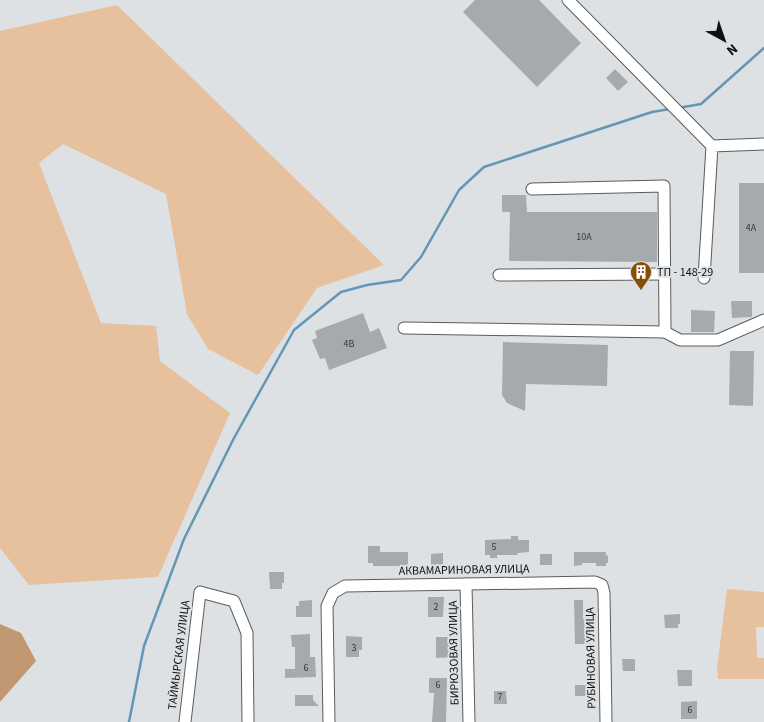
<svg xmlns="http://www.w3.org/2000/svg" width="764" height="722" font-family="'Source Sans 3',sans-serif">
<rect width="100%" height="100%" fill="#dde1e4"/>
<g fill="#e7c09e">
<polygon points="117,5 384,265 317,288 258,375 208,349 187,314 166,194 63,144 39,163 101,323 156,326 160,361 230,413 158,577 29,585 0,548 0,31"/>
<polygon points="727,589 764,592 764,627 757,627 756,628 757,658 764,658 764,679 718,679 717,668"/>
</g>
<polygon fill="#c29873" points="0,624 21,633 36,661 0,702"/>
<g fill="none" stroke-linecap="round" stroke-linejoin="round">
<g stroke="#6497b6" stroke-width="2.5">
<polyline points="678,108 701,104 764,48"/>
<polyline points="129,722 144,646 184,539 234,438 294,330 341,292 367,285 401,280 421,257 459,190 484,167 652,112 670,109"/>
</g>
</g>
<g fill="#a6aaac">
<polygon points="475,0 539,0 581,43 537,87 463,12"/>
<polygon points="615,69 628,82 618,91 606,78"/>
<rect x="739" y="183" width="25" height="90"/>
<polygon points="502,195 526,195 527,212 657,212 657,262 509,261 510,212 502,212"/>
<polygon points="731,301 752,301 752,317 732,318"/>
<polygon points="691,310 715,311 714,332 691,332"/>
<polygon points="363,313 370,332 379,328 387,348 329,370 325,358 320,359 312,340 317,338 315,331"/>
<polygon points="503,342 608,345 607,386 526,384 525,411 507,403 502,395"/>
<polygon points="730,351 754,351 753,406 729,405"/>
<polygon points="511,536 518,536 518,540 529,540 529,552 518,553 517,555 497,555 497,558 490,558 490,555 485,555 485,540 511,539"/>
<polygon points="368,546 380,546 380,552 408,552 408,566 373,566 373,563 368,563"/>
<polygon points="574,552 606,552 606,556 608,555 608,563 606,563 606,566 596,566 596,563 582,563 582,565 574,566"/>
<polygon points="443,553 443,566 431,566 431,554"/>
<rect x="540" y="554" width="12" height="11"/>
<polygon points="269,572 284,572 284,583 282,583 282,589 270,589"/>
<polygon points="428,597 444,597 443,617 428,617"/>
<polygon points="312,600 312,617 296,617 296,606 299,606 299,601"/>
<polygon points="574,600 583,600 583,619 588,619 588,624 590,624 590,644 575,644"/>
<polygon points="680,614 680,624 678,624 678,628 665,628 664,615"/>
<polygon points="310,634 310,657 315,657 316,677 285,678 285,669 295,669 295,647 292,647 291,635"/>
<polygon points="346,636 362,637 362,650 359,650 359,657 346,657"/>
<polygon points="436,637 452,637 452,657 436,658"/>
<polygon points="622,659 635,659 635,671 623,671"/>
<polygon points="677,670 692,670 692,686 678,686"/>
<polygon points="429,678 447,678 446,722 432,722 434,693 429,693"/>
<rect x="575" y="685" width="15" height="11"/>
<polygon points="494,691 506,691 507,704 494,704"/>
<polygon points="295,695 313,695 313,700 319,706 295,706"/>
<polygon points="697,701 697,719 681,719 681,702"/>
</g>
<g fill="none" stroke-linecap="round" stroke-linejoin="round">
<g stroke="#595c5f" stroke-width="13">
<g id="minor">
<polyline points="568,0 712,146"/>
<polyline points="532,189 664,186 665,332"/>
<polyline points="499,275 665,274"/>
<polyline points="704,278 712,146 764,144"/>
<polyline points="404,328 665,332 680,340 718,340 764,320"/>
<polyline points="466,584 469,722"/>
<polyline points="185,722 200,592 234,601 247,633 248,722"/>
<polyline points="329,722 327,606 333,593 345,586 595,582 602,585 604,593 606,722"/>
</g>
</g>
<use href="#minor" stroke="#fff" stroke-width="11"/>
</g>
<defs>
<g id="building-pin" transform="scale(1.125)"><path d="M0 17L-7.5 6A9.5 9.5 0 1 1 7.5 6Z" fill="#884d06" stroke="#dde1e4"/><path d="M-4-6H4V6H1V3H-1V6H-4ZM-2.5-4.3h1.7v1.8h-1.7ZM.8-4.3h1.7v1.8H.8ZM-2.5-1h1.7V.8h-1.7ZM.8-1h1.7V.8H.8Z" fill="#fff"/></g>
</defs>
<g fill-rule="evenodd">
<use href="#building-pin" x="641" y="272"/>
</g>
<g text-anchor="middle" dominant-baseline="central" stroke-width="4" stroke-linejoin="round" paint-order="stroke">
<g font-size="10" fill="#353738">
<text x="751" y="228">4А</text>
<text x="584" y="237">10А</text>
<text x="349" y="344">4В</text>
<text x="494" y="547">5</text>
<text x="436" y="607">2</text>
<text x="354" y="648">3</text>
<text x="306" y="668">6</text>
<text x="438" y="685">6</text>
<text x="500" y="697">7</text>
<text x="690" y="710">6</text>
</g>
<g font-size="12" fill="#0f1111" stroke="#dde1e4" text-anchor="start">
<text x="657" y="272">ТП - 148-29</text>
</g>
<g font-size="12" fill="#0f1111" stroke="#dde1e4">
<text transform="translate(464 570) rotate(-1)">АКВАМАРИНОВАЯ УЛИЦА</text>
<text transform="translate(454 653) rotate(-91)">БИРЮЗОВАЯ УЛИЦА</text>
<text transform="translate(179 655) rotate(-83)">ТАЙМЫРСКАЯ УЛИЦА</text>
<text transform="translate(591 658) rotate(-91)">РУБИНОВАЯ УЛИЦА</text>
</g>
</g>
<g transform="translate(724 40) rotate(140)" stroke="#dde1e4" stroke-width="4" paint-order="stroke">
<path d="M0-4L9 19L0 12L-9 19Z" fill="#0f1111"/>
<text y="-8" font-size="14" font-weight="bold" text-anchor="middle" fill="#0f1111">N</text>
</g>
</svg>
